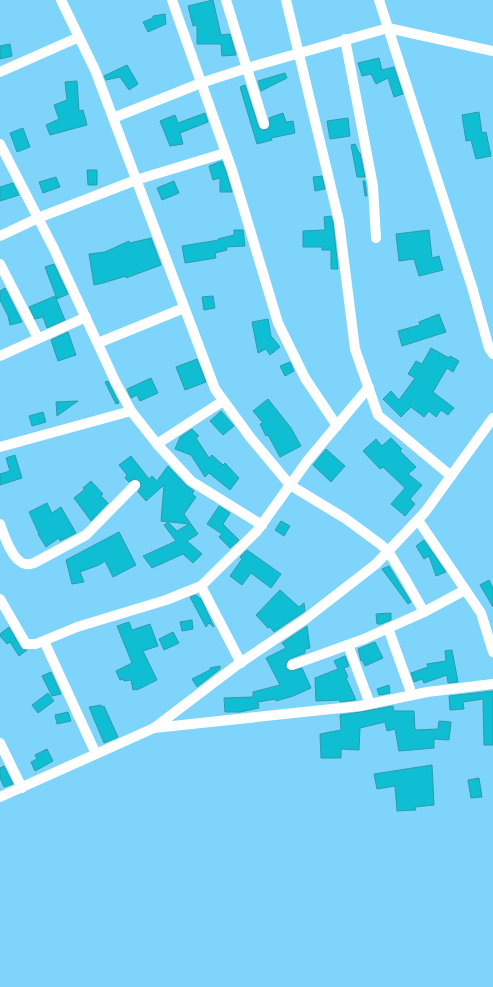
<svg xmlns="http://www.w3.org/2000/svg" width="493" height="987" font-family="'Public Sans',sans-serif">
<rect width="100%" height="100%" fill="#7ed4fa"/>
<g fill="#0fbed2" stroke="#2c9cab">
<polygon points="213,0 221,35 230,34 236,55 222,56 221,44 197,44 197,25 193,26 188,6"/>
<polygon points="165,14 166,24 148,32 143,22 153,18 153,16"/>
<polygon points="10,44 12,56 0,59 0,46"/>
<polygon points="379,58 382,70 394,67 403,94 394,97 388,78 376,84 371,74 362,76 358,63"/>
<polygon points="127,65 138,84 129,90 120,77 106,80 104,76"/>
<polygon points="285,73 287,78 261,91 258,81"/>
<polygon points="77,81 79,111 83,110 87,125 50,135 46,125 59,119 54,105 67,100 65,82"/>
<polygon points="245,85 259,128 263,130 268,129 270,125 269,118 283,113 286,122 293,121 295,133 271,138 272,140 257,144 240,87"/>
<polygon points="479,112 482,133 486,132 491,156 476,159 471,140 466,141 462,115"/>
<polygon points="205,113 208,122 180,133 183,144 170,146 160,121 175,115 178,123"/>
<polygon points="348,118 350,136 330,139 327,121"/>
<polygon points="23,128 30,147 17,152 10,133"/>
<polygon points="355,144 359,153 360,153 365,177 357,177 351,145"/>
<polygon points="222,161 226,172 232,192 220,192 220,178 213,180 209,166"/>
<polygon points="87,170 97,170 97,185 88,185"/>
<polygon points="322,176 325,189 315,191 313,177"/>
<polygon points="56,177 60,187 43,193 39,182"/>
<polygon points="174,181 179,193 162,200 157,188"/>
<polygon points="363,181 365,181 367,196 365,196"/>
<polygon points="13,183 19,195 0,201 0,187"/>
<polygon points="331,216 333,222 338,269 331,269 331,250 322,250 322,247 303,247 303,231 325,230 324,217"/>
<polygon points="234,230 243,230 245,246 226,247 227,250 215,253 216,258 185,263 182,246 219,240 218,239 234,235"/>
<polygon points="429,230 432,258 439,256 443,270 419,276 414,259 399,261 396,234"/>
<polygon points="151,238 161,265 126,278 126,276 103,283 94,285 89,254 105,252 129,241 130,243"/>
<polygon points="54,264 68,294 57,299 45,267"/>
<polygon points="5,288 22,322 10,325 8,316 0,300 0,291"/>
<polygon points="55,296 65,320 47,328 43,317 35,319 29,307"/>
<polygon points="213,296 215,308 204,310 202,297"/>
<polygon points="439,314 446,332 402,346 398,331 420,325 419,322"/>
<polygon points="268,319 271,336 280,347 270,355 266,349 258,353 252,322"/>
<polygon points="68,332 76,355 58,361 51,340"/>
<polygon points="431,348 449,358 450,356 459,361 453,372 447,368 433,392 454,408 448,415 441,410 436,417 429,411 424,417 411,407 401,417 383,399 391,391 399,400 415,378 408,374 416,361 422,364"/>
<polygon points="197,359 206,382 185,390 176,367"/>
<polygon points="290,362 294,371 285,376 280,366"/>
<polygon points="151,378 158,393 140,401 137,395 131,398 127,389"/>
<polygon points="108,381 119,403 116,404 105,382"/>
<polygon points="268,399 291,428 301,446 280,457 268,435 266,436 260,424 263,423 253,411"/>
<polygon points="78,401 57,416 56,402"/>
<polygon points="221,411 234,426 223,435 210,421"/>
<polygon points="43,412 46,422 32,426 29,416"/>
<polygon points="192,429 199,436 196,438 209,458 212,455 223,465 225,463 239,478 230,490 209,473 205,477 191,455 175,449 180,437"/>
<polygon points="391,438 402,449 400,451 416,467 408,474 422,485 410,499 415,504 405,516 391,504 405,488 383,467 380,469 363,451 376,439 382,446"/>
<polygon points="326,449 345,466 331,482 313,465"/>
<polygon points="15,455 22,478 0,485 0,474 10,471 6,458"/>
<polygon points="131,456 149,479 152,476 157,481 168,466 186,485 194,491 192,494 196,497 184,514 198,534 187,541 202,554 193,563 183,554 152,568 143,556 176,541 164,525 168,522 177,531 189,524 161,521 164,485 146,501 138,492 141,486 140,481 134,479 129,482 125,478 127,475 119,465"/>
<polygon points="91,481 103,494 101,496 108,503 91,521 74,498 85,489 83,488"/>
<polygon points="47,503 52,513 61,507 76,533 60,541 59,538 46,547 38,534 39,534 29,512"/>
<polygon points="219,506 230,513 223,524 239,540 230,548 219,537 222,534 207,524"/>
<polygon points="281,521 290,526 284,536 275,530"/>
<polygon points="119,532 136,565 113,577 105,561 99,565 80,572 84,582 72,584 66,560"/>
<polygon points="424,540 446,572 436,576 429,556 424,559 416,546"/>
<polygon points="247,550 281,574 271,588 251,573 242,585 230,576 242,559 240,557"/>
<polygon points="389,566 411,602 408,604 382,569"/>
<polygon points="489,580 493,588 493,607 480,585"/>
<polygon points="280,590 299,607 304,603 305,611 274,632 270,627 268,628 256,615"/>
<polygon points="196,595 201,599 214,627 209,623 206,627 190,597"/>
<polygon points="391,613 391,620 381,624 377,624 376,614"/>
<polygon points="192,620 193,629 182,631 180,622"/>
<polygon points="129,622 132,630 150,624 158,646 143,651 157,680 137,690 137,689 133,690 131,680 124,681 123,679 120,680 116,671 132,663 117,626"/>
<polygon points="307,626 310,648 305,649 305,653 289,659 286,664 286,668 290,671 302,668 311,688 293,696 276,701 275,699 258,702 259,708 240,712 225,712 224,698 253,697 253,692 280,685 266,658 286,648 282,643"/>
<polygon points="9,627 21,648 23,650 27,650 19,656 10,642 7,644 0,636 0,634"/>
<polygon points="173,632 179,643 164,650 159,639"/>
<polygon points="375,642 383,658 365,666 362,660 361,661 358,649"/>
<polygon points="452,650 458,682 448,683 447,675 424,683 422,679 414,682 411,673 428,667 427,664 446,661 445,651"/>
<polygon points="345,656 349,666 344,668 348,677 346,678 356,700 340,702 340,700 316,701 315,678 338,669 334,661"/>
<polygon points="220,666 220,669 197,687 192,679 210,670 210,668"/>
<polygon points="51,672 61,694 52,696 42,676"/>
<polygon points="389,685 390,693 379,695 377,689"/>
<polygon points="493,691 493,745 484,745 483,699 463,702 464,709 450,710 449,696"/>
<polygon points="48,693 54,701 38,713 32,705"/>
<polygon points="101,705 102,707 104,706 118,737 104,743 89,707"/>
<polygon points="393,706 394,711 414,711 415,730 438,729 439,721 451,722 449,740 434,739 434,748 399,751 395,729 387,731 385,722 360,728 359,750 341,749 341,758 321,758 320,734 341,730 340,715 361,712"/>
<polygon points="68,712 71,721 57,724 55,715"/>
<polygon points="47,749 53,761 35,771 31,762 37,759 35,755"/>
<polygon points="432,765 434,805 415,807 416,810 397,811 395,786 377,789 374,774"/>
<polygon points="4,766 13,784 4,787 0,778 0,768"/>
<polygon points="479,778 482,797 471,798 468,780"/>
</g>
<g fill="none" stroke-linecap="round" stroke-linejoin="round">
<g stroke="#fff" stroke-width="10">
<polyline points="61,0 95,70 215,389 250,437 290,485 346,519 380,544 388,551 404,577 424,612"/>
<polyline points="172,0 232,170 278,323 305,378 337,426"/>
<polyline points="226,0 264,124"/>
<polyline points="286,0 339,221 355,349 378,415 451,476"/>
<polyline points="379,0 472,287 489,348 493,354"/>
<polyline points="345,39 373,186 376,238"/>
<polyline points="0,72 79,37"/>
<polyline points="113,118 201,83 247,68 388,28 493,51"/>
<polyline points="0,144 54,249 115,381 131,411 157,444 191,481 262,525"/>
<polyline points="0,236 38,218 136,180 225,153"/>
<polyline points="0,264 38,338"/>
<polyline points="98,343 184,308"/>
<polyline points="0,356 86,317"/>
<polyline points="157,444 223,401"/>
<polyline points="0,447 131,411"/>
<polyline points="418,520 481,613 493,652"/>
<path d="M 0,524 C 4,535 12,561 25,564 C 28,565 31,564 34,563 L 86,535 L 135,485"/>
<polyline points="201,586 241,663"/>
<polyline points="0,599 26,644 36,644 77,627 166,600 201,586 257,531 308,460 369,387"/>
<polyline points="388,628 412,695"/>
<polyline points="44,641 96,754"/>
<polyline points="348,645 370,704"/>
<polyline points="292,665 364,639 424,612 465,590"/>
<polyline points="154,728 360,706 427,692 493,684"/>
<polyline points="0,743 22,788"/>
<polyline points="0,797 154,728 237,665 304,620 376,564 425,512 493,418"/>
</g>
</g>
</svg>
